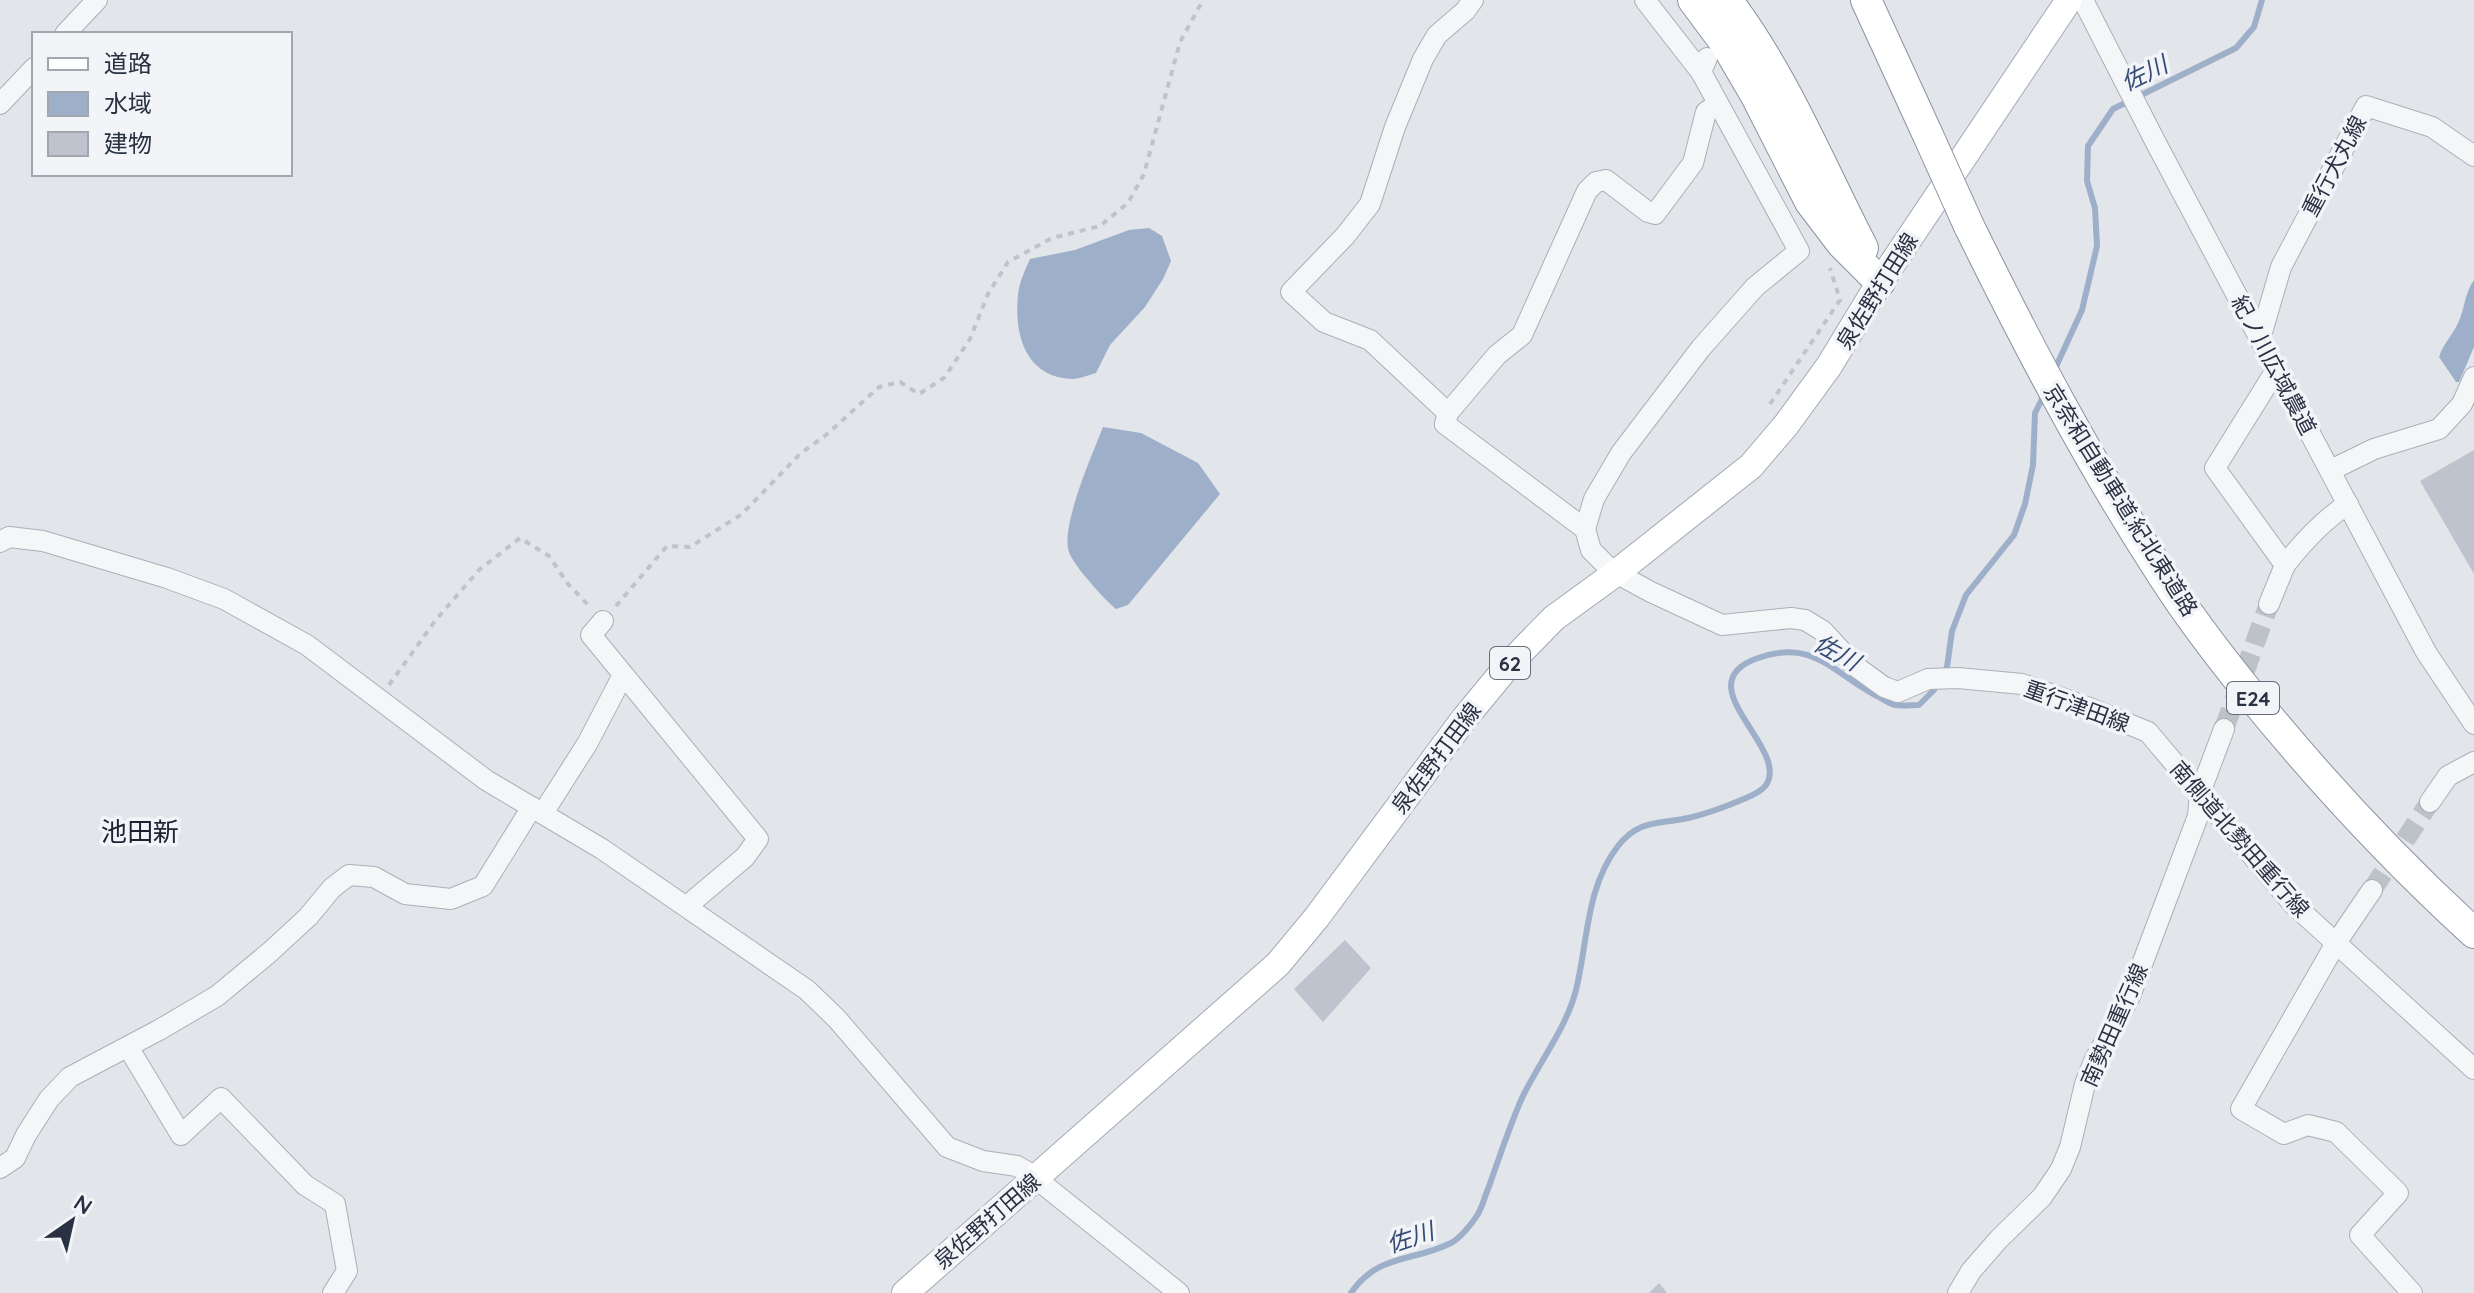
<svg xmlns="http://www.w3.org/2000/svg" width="2474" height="1293" font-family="Quicksand,'Noto Sans JP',sans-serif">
<rect width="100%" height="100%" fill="#e2e5ea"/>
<g fill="#9eafc9">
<path d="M 1149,228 L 1162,236 L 1171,261 L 1163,279 L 1145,307 L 1110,345 L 1096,373 C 1089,375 1079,379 1072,379 C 1025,377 1014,334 1018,295 C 1019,283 1025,270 1030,259 L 1075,250 L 1129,230 Z"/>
<path d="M 2474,280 L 2474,347 L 2459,382 L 2456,382 L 2439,357 C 2443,344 2452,336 2458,323 C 2465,309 2464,294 2474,280 Z"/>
<path d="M 1103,427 L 1141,433 L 1198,463 L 1220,494 L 1128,605 L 1116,609 C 1105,600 1073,565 1069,552 C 1060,527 1093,453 1103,427 Z"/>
</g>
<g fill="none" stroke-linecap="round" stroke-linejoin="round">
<g stroke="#9eafc9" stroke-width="6">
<polyline points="2054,371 2082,310 2097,246 2095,208 2087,181 2088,146 2113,109 2236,48 2254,27 2262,0"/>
<path d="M 1351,1293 C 1378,1253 1414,1262 1451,1243 C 1459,1239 1471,1225 1476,1217 C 1482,1209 1484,1198 1488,1189 C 1499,1159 1509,1127 1522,1098 C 1539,1062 1566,1029 1576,990 C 1588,941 1586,887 1618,846 C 1638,821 1655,824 1683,819 C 1705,815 1725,807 1746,798 C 1753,795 1761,792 1766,785 C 1791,748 1683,684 1758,658 C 1812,639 1830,670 1873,694 C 1880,697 1887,703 1895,705 C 1902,706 1911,705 1919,705 L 1934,690 L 1947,667 L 1952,631 L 1966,595 L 2014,535 L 2025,504 L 2033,465 L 2035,413 L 2045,393"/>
</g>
</g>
<g fill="#bfc3cd">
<polygon points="2474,450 2474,574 2420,481"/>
<polygon points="1345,940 1371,968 1323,1022 1294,989"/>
<polygon points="1659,1283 1667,1293 1649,1293"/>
</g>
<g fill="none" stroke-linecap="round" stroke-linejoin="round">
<g stroke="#bdc1c8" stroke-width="20" stroke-dasharray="20 10" stroke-linecap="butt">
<polyline points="2224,729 2269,604"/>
<polyline points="2372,890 2430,802"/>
</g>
<g stroke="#abafb8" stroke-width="22">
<g id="minor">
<polyline points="1645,0 1701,72"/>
<polyline points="2083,0 2156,143 2426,652 2474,724"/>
<polyline points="65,34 97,0"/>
<polyline points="0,104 34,68"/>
<polyline points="1718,104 1706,112 1693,163 1655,214 1648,212 1606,180 1596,182 1587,191 1522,335 1497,355 1448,413 1445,424 1585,529 1591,550 1606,565 1616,573 1651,592 1722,625 1791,618 1805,620 1823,631 1855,666 1884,687 1898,692 1928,679 1958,678 2022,684 2087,707 2148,732 2293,904 2474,1069"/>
<polyline points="2260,339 2281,267 2366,106 2432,127 2474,156"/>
<polyline points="1448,413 1370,340 1324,322 1291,292 1345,236 1370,204 1395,127 1423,59 1437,35 1465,11 1473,0"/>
<polyline points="2331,470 2374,449 2439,429 2462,404 2474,377"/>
<polyline points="1585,529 1594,499 1621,453 1701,348 1755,287 1799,251 1701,72 1707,58"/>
<polyline points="0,542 9,537 43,541 167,578 224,599 307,645 486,780 602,849 807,990 837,1019 947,1147 983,1161 1017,1166 1029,1173 1179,1293"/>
<path d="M 2285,565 C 2303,542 2323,520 2348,504"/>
<polyline points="2269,604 2285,565 2215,468 2276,370"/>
<polyline points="603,621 591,635 758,839 745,857 687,906"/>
<polyline points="2430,802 2448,776 2474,762"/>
<polyline points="543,813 587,744 623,675"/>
<polyline points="2372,890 2336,943 2241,1109 2284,1134 2308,1125 2336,1132 2398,1193 2360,1235 2412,1293"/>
<polyline points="128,1047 181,1135 221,1098 305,1185 335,1204 347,1271 333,1293"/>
<polyline points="0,1168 15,1158 26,1135 49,1099 70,1077 159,1030 217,996 270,952 308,917 332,888 349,875 374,877 405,894 451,899 483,886 532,807"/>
<polyline points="1958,1293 1971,1271 1999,1239 2042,1197 2061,1169 2070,1147 2085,1084 2094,1061 2130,996 2198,816 2200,793 2224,729"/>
</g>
</g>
<g stroke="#a2a8b6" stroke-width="28">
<polyline id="major" points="905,1293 1278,964 1317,917 1464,719 1511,662 1554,618 1616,573 1751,466 1786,425 1829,366 1880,282 2069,0"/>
</g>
<g stroke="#8a91a1" stroke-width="32">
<g id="highway">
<polyline points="1693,0 1725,43 1756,96 1810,202 1842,244 1880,282"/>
<path d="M 1727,0 C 1784,75 1820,165 1863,248"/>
<polyline points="1866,0 1927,133"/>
<path d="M 1969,226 C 2028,346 2090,464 2163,576 C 2188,615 2217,653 2246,689 C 2316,776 2392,858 2474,933"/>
</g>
</g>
<g stroke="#c0c3c9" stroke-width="4" stroke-dasharray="6 6" stroke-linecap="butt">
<polyline points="1770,404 1840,300 1830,268"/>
<polyline points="616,606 667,546 690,547 742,514 801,453 826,435 879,387 900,382 919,394 944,378 970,339 988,294 1008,262 1052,238 1100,226 1128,203 1144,174 1180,42 1203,0"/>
<polyline points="389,685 435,621 479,570 520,538 549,556 568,584 591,608"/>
</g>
<use href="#minor" stroke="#f5f6f8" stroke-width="20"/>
<use href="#major" stroke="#fff" stroke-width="26"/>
<use href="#highway" stroke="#fff" stroke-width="30"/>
<g stroke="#8a91a1" stroke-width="32" stroke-linecap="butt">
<polyline id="highway-bridge" points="1927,133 1969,226"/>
</g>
<use href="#highway-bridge" stroke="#fff" stroke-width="30"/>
</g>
<g text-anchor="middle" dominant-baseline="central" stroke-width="7" stroke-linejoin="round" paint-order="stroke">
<g fill="#f2f4f8" stroke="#666c79" stroke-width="2">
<rect x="1490" y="647" width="40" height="32" rx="6"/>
<rect x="2227" y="682" width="52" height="32" rx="6"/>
</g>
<g font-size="20" font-weight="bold" fill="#2a3142">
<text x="1510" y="663">62</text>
<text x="2253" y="698">E24</text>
</g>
<g font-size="22" fill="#2a3142" stroke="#f2f4f8">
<text transform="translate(2334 166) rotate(-62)">重行犬丸線</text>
<text transform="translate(1877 291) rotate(-58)">泉佐野打田線</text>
<text transform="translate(2274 365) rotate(62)">紀ノ川広域農道</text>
<text transform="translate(2121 500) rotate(58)">京奈和自動車道;紀北東道路</text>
<text transform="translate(2077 706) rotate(20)">重行津田線</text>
<text transform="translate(1436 758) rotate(-53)">泉佐野打田線</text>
<text transform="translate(2240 839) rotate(49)">南側道北勢田重行線</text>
<text transform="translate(2114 1025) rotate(-66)">南勢田重行線</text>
<text transform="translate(987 1221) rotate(-41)">泉佐野打田線</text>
</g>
<g font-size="24" font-style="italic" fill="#354c75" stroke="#f2f4f8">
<text transform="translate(2144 73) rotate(-26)">佐川</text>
<text transform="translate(1837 652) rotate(29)">佐川</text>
<text transform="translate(1410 1237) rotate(-18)">佐川</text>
</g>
<g font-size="26" fill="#1d2233" stroke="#f2f4f8">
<text x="140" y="831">池田新</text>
</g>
</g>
<rect x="32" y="32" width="260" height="144" fill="#f2f4f8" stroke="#a2a6af" stroke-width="2"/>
<rect x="48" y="58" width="40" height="12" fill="#ffffff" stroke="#a2a6af" stroke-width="2"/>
<text x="104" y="72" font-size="24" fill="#2a3142">道路</text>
<rect x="48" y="92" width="40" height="24" fill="#9eafc9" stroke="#a2a6af" stroke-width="2"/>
<text x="104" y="112" font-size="24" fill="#2a3142">水域</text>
<rect x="48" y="132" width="40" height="24" fill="#bfc3cd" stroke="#a2a6af" stroke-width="2"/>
<text x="104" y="152" font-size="24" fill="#2a3142">建物</text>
<g transform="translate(72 1221) rotate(34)" stroke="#f2f4f8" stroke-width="6" paint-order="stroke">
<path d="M0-6L14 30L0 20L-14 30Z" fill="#2a3142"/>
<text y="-12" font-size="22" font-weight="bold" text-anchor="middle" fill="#2a3142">N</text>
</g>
</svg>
